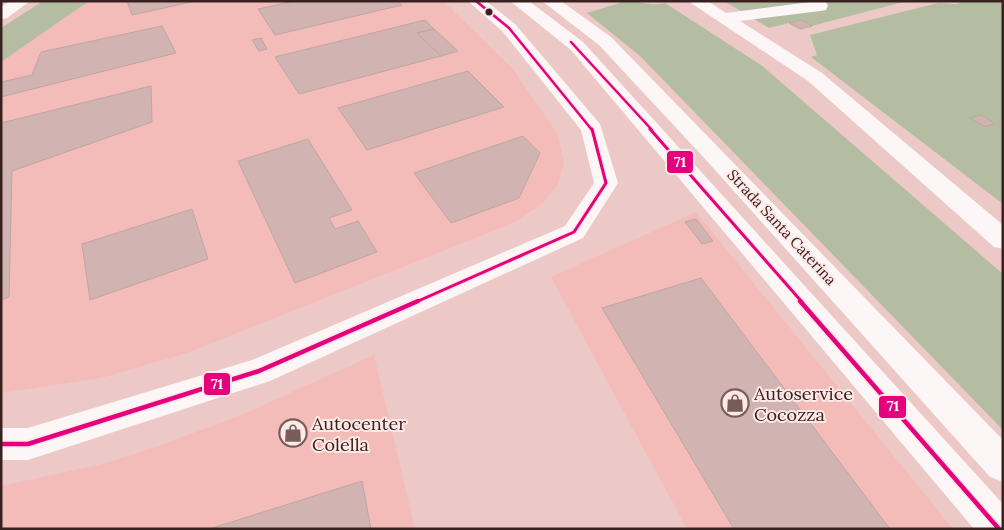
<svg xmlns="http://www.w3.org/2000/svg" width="1004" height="530" font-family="Lora,serif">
<rect width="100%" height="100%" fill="#ecc9c6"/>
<g fill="#f3bcb8">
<polygon points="89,1 443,1 512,68 557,133 564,162 558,184 544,202 520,219 506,226 187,353 101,378 1,393 1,62"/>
<polygon points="696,212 953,529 687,529 551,277"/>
<polygon points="374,355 415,529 1,529 1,486 102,464 147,450 239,416"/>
</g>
<g fill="#b4bda2">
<polygon points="43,1 89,1 1,62 1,28"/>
<path d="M 626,1 C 643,1 647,7 665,3 L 761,65 L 1003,274 L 1003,430 L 640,56 L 587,13 Z"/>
<polygon points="724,1 907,1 800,29 789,23 769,28"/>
<polygon points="966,1 1003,1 1003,204 811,57 817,55 810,35 938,3 956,4"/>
</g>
<g fill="#d1b4b1" stroke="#c1a5a3">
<polygon points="127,1 196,1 132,15"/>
<polygon points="295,1 398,1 402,5 275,35 258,9"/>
<polygon points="425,20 434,29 417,33 441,56 299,94 275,57"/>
<polygon points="801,20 812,26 800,29 789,23"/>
<polygon points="162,26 176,53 1,97 1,82 32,75 41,52"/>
<polygon points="434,29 458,51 441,56 417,33"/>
<polygon points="261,38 267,49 259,51 252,40"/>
<polygon points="468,71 504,107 367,150 338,108"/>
<polygon points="151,86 152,122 12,171 9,297 1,300 1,123"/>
<polygon points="981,115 995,124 984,126 970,118"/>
<polygon points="523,136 540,153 519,198 451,223 414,173"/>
<polygon points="308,139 352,210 329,218 335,229 358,221 377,252 295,283 238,161"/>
<polygon points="192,209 208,259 90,300 82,244"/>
<polygon points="696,219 713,241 702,244 685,222"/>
<polygon points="701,278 890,529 734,529 602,308"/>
<polygon points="362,481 371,529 209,529"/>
</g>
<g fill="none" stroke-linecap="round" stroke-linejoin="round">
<g fill="#fcf7f6" fill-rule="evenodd">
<polygon points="10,1 30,1 7,18 1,19 1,7"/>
<polygon points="468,1 486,1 515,24 600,124 618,183 583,238 270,381 28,460 1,460 1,428 28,428 252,360 565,226 594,183 581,130 503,32"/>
<polygon points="510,1 529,1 583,42 1003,504 1003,529 974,529 571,50"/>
<polygon points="542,1 561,1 611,37 1003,440 1003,482 990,477 707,161 599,45"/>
<polygon points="688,1 708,1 726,13 818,1 826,2 828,6 826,10 820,11 740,21 822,73 1003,225 1003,249 994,247 808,81"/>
</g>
<g stroke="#fee9e7" stroke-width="5">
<g id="bus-1-far2">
<polyline points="476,1 509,28 592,130"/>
<polyline points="571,42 652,130"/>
</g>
</g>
<g stroke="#fee9e7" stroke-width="6">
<g id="bus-1-far1">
<polyline points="650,129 802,302"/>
<polyline points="416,302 574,232 606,183 592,129"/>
</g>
</g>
<g stroke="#fee9e7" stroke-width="8">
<g id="bus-1">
<polyline points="800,301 999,529"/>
<polyline points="1,444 28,444 259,371 418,301"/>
</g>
</g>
<use href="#bus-1-far2" stroke="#e5007d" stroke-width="2.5"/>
<use href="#bus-1-far1" stroke="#e5007d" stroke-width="3"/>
<use href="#bus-1" stroke="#e5007d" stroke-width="4.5"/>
</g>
<defs>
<g id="shop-ring" transform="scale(1.4375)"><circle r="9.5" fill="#fee9e7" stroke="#785c5a" stroke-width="1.5"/><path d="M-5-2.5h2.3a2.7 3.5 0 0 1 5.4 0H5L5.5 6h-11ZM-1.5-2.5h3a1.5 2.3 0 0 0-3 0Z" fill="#785c5a"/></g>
</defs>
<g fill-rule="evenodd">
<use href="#shop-ring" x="735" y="403"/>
<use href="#shop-ring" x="293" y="433"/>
</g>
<circle fill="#392120" stroke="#fee9e7" stroke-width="2" cx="489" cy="12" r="4.5"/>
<g text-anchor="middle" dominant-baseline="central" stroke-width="4" stroke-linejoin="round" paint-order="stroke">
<g font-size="15" fill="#392120" stroke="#fee9e7">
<text transform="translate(782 227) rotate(47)">Strada Santa Caterina</text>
</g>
<g font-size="18" fill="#392120" stroke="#fee9e7" text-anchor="start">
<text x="754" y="393">Autoservice<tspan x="754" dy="21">Cocozza</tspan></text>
<text x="312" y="423">Autocenter<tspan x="312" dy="21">Colella</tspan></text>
</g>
</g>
<g stroke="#fee9e7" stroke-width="2">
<rect x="666" y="150" width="28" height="24" rx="5" fill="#e5007d"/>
<rect x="203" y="372" width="28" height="24" rx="5" fill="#e5007d"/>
<rect x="878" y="395" width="29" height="24" rx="5" fill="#e5007d"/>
</g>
<g font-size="14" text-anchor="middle" font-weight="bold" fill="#fff">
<text x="680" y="167">71</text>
<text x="217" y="389">71</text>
<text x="893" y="411">71</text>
</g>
<rect width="1004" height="530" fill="none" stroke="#392120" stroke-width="5"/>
</svg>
